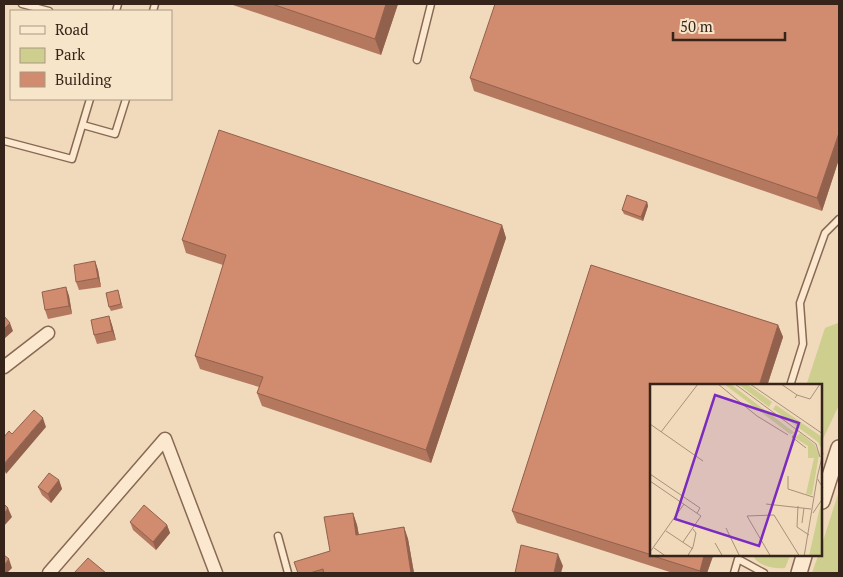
<svg xmlns="http://www.w3.org/2000/svg" width="843" height="577" font-family="'PT Serif',serif">
<rect width="100%" height="100%" fill="#f0dabb"/>
<g fill="#cece8f">
<polygon points="839,320 839,405 822,441 822,386 806,386 825,328 838,323"/>
<polygon points="839,491 839,573 812,573 818,556 822,556 822,544"/>
<path d="M 753,556 L 790,556 L 785,568 C 773,569 759,566 753,556 Z"/>
</g>
<g fill="none" stroke-linecap="round" stroke-linejoin="round">
<g stroke="#886954" stroke-width="9">
<g id="service">
<polyline points="22,4 49,11"/>
<polyline points="116,11 118,4"/>
<polyline points="153,11 155,4"/>
<polyline points="417,60 431,4"/>
<polyline points="83,125 115,134 126,99"/>
<polyline points="4,141 72,159 90,99"/>
<polyline points="790,386 803,344 800,303 825,233 839,219"/>
<polyline points="278,536 288,573"/>
<polyline points="734,573 738,559 764,573"/>
</g>
</g>
<g stroke="#886954" stroke-width="15">
<g id="minor">
<polyline points="4,367 48,333"/>
<polyline points="49,573 165,439 216,573"/>
</g>
</g>
<g stroke="#886954" stroke-width="18">
<g id="tertiary">
<polyline points="822,501 839,448"/>
<polyline points="799,573 804,556"/>
</g>
</g>
<use href="#service" stroke="#fbe8ce" stroke-width="6"/>
<use href="#minor" stroke="#fbe8ce" stroke-width="12"/>
<use href="#tertiary" stroke="#fbe8ce" stroke-width="15"/>
</g>
<g fill="#b4785f">
<polygon points="230,4 398,4 381,55"/>
<polygon points="839,4 839,159 822,211 474,91 470,78"/>
<polygon points="647,202 648,206 643,221 624,214 622,210"/>
<polygon points="502,225 506,238 431,463 262,406 257,393 259,387 200,369 195,356 223,265 186,253 182,240"/>
<polygon points="95,261 98,270 101,287 79,290 76,282"/>
<polygon points="591,265 778,325 783,337 767,386 652,386 652,556 713,556 707,573 673,573 517,523 512,511"/>
<polygon points="66,287 69,296 72,314 48,319 45,310"/>
<polygon points="119,294 123,308 111,311 109,307"/>
<polygon points="109,316 112,325 116,340 97,344 94,335"/>
<polygon points="59,480 62,489 51,503 42,495 38,487"/>
<polygon points="353,513 357,525 359,535 404,527 408,539 414,573 298,573 330,551"/>
<polygon points="130,522 167,525 170,533 156,550 133,530"/>
</g>
<g fill="#92614d">
<polygon points="386,4 398,4 381,55 375,39"/>
<polygon points="839,133 839,159 822,211 817,198"/>
<polygon points="647,202 648,206 643,221 641,217"/>
<polygon points="502,225 506,238 431,463 426,450"/>
<polygon points="95,261 98,270 101,287 98,278"/>
<polygon points="66,287 69,296 72,314 69,306"/>
<polygon points="109,316 112,325 116,340 112,331"/>
<polygon points="10,323 13,331 4,339 4,329"/>
<polygon points="778,325 783,337 767,386 759,386"/>
<polygon points="43,418 46,427 6,474 4,468 4,464"/>
<polygon points="59,480 62,489 51,503 48,494"/>
<polygon points="8,508 12,517 4,526 4,514"/>
<polygon points="353,513 357,525 361,547 356,535"/>
<polygon points="167,525 170,533 156,550 153,542"/>
<polygon points="404,527 408,539 414,573 411,573"/>
<polygon points="558,554 563,566 561,573 554,573"/>
<polygon points="704,556 713,556 707,573 700,573 700,571"/>
<polygon points="9,559 12,568 7,573 4,573 4,565"/>
</g>
<g fill="#d18b6e" stroke="#92614d">
<polygon points="272,4 386,4 375,39"/>
<polygon points="495,4 839,4 839,133 817,198 470,78"/>
<polygon points="219,130 502,225 426,450 257,393 263,377 195,356 226,255 182,240"/>
<polygon points="627,195 647,202 641,217 622,210"/>
<polygon points="95,261 98,278 76,282 74,265"/>
<polygon points="591,265 778,325 759,386 652,386 652,555 512,511"/>
<polygon points="66,287 69,306 45,310 42,292"/>
<polygon points="118,290 121,304 109,307 106,293"/>
<polygon points="4,316 10,323 4,329"/>
<polygon points="109,316 112,331 94,335 91,320"/>
<polygon points="34,410 43,418 4,464 4,437 9,431 12,434"/>
<polygon points="49,473 59,480 48,494 38,487"/>
<polygon points="4,504 8,508 4,514"/>
<polygon points="144,505 167,525 153,542 130,522"/>
<polygon points="353,513 356,535 404,527 411,573 324,573 323,569 310,573 298,573 294,562 330,551 324,517"/>
<polygon points="521,545 558,554 554,573 515,573"/>
<polygon points="4,555 9,559 4,565"/>
<polygon points="653,556 704,556 700,571"/>
<polygon points="88,558 106,573 74,573"/>
</g>
<g transform="translate(650 384)">
<rect width="172" height="172" fill="#f0dabb"/>
<path d="M 74,0 L 82,1 L 145,49 L 140,50 ZM 88,0 L 97,0 L 122,18 L 119,23 ZM 126,21 L 172,53 L 172,66 L 168,58 L 123,25 ZM 150,49 L 165,61 L 169,71 L 162,111 L 156,110 L 164,74 L 158,74 L 158,62 L 145,54 ZM 172,119 L 172,172 L 159,172 L 170,123 Z" fill="#cece8f"/>
<path fill="none" stroke="#a6917b" stroke-width="1" d="M 68,0 L 107,32 L 138,51M 85,0 L 166,60 L 170,73M 100,0 L 173,50M 131,0 L 147,11 L 145,14M 147,11 L 160,15 L 170,0M 0,40 L 53,77M 148,46 L 142,53 L 156,64M 11,48 L 48,0M 173,69 L 167,94 L 173,104M 0,90 L 50,124 L 47,129M 138,92 L 138,105 L 163,113M 0,97 L 51,132 L 33,158M 116,120 L 161,125M 148,122 L 147,143 L 159,151M 163,129 L 173,114M 152,139 L 154,124M 76,144 L 90,173M 16,147 L 43,165M 65,159 L 73,173M 4,164 L 17,173M 0,168 L 34,120M 37,173 L 43,163 L 46,149 L 43,145M 121,173 L 97,132 L 124,131 L 150,173M 154,173 L 167,95"/>
<path fill="#7b2cbf" fill-opacity="0.15" stroke="#7b2cbf" stroke-width="2.5" d="M 65,11 L 149,39 L 109,162 L 25,135 Z"/>
<rect width="172" height="172" fill="none" stroke="#36241a" stroke-width="2.5"/>
</g>
<rect width="843" height="577" fill="none" stroke="#36241a" stroke-width="10"/>
<rect x="10" y="10" width="162" height="90" fill="#f7e5ca" stroke="#aa9884"/>
<rect x="20" y="26" width="25" height="8" fill="#fbe8ce" stroke="#aa9884"/>
<text x="55" y="35" font-size="15" fill="#36241a">Road</text>
<rect x="20" y="48" width="25" height="15" fill="#cece8f" stroke="#aa9884"/>
<text x="55" y="60" font-size="15" fill="#36241a">Park</text>
<rect x="20" y="72" width="25" height="15" fill="#d18b6e" stroke="#aa9884"/>
<text x="55" y="85" font-size="15" fill="#36241a">Building</text>
<path d="M673 32v8h112v-8" fill="none" stroke="#36241a" stroke-width="2.5"/>
<text x="680" y="32" font-size="15" fill="#36241a" stroke="#f7e5ca" stroke-width="4" paint-order="stroke">50 m</text>
</svg>
